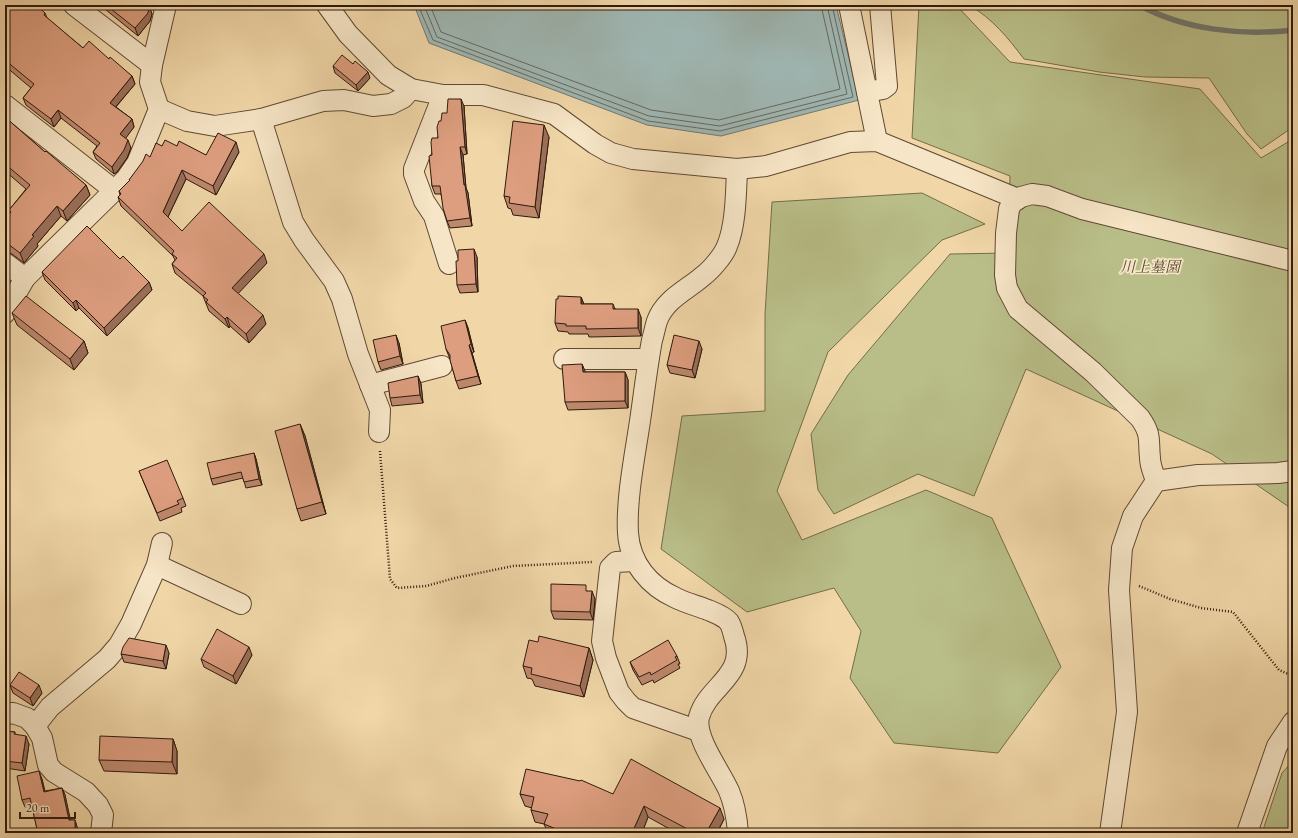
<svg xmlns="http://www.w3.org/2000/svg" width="1298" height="838" font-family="'EB Garamond','Noto Serif JP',serif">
<rect width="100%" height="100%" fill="#f1d7a8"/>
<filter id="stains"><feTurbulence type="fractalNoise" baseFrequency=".005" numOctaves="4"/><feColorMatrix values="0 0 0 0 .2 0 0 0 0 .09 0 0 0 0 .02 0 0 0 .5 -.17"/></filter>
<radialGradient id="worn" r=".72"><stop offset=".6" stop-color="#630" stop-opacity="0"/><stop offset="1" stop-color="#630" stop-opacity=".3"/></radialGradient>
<g fill="#b9be88" stroke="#746c4a">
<polygon points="919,5 956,5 1010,62 1200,89 1261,158 1293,139 1293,507 1289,507 1212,454 1026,369 974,496 918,474 834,514 818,490 811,434 848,375 950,254 1008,253 1010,176 912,138"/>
<path d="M 969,5 L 1293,5 L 1293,127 L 1261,149 L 1247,134 L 1209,78 L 1145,77 L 1099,72 L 1024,59 C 1008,38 993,19 969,5 Z"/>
<polygon points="922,193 985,224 942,240 828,352 777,491 802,540 926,490 992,518 1061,667 998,753 894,743 850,678 861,631 834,588 747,612 661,549 682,416 765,411 765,314 772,202"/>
<polygon points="1293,761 1293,833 1262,833 1282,773"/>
</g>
<polygon fill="#9fb7b3" stroke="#727871" points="414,5 836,5 859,100 721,136 647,125 429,43"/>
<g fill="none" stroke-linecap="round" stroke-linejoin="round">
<g stroke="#666860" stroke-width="1">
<polyline points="418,5 433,40 648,121 720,131 853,97 832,5"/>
<polyline points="424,5 437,37 649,116 720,126 847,94 827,5"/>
<polyline points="430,5 441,32 651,110 719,120 840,89 821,5"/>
</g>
<path stroke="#727871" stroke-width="5.5" d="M 1139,5 C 1185,30 1242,36 1293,30"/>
<g stroke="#5f4934" stroke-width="22">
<g id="minor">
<polyline points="74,5 152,65"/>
<polyline points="327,5 348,34 388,75 411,89 443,95 483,95 554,114 595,144 611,153 633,159 737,169 766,166 850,142 877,141 1018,199"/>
<polyline points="849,5 877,141"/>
<polyline points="867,92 883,89 887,86 880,5"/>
<polyline points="443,95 414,169 414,174 424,201 434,216 449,264"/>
<polyline points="5,105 114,190"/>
<polyline points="159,109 187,121 215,126 261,119 323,101 344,100 373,106 391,104 403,98 411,89"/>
<polyline points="261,119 293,222 304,240 334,281 342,299 358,354 380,410 379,432"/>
<path d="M 737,169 C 736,192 736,225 727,246 C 724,255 711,270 703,276 C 687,290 665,299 657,321 C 655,327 654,334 652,340 C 647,367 644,394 640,421 C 635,455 626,499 628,533 C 630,563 649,586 676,598 C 686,603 698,606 708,610 C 715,613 724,616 729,622 C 731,625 733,632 734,636 C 748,676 708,685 699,717 C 694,738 721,772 729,791 C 735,805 737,819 738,833"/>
<polyline points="5,263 25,278"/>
<polyline points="5,313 25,278 126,179 137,163 159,109 150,82 152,65 166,5"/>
<polyline points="564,359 648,359"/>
<polyline points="370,385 442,366"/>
<path d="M 1156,481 C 1154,474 1150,466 1150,458 C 1148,440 1152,435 1140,418 L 1093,372 L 1018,309 L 1007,288 L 1005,275 L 1006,233 L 1009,209 L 1012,203 L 1021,197 L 1032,194 L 1047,196 L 1082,209 L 1293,261"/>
<polyline points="634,561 616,562 610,568 602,641 606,658 619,692 626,701 633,708 699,731"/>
<polyline points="157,565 241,604"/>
<polyline points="5,714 13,713 27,718 35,726 42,738 48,765 54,772 86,792 98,805 103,815 101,833"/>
<polyline points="35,726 50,707 107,659 119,645 131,624 157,565 162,543"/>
<polyline points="1110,833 1127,712 1119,590 1122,548 1133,516 1156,481 1198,475 1278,473 1293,471"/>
<polyline points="1247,833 1277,746 1293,722"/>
</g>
</g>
<g stroke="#2e1a0d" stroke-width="2.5" stroke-dasharray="1 2" stroke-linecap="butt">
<polyline points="380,451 390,579 397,588 426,586 455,578 513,566 592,562"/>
<polyline points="1139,586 1170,599 1201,608 1233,612 1279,670 1293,676"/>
</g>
<use href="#minor" stroke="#f6e5c6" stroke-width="20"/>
</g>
<g fill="#be886d" stroke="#2e1a0d">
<polygon points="5,5 45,13 47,18 83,48 109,59 132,76 135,84 116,107 132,119 134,127 125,138 131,148 127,158 117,172 114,174 96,159 93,152 97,146 61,118 54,127 26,105 23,98 31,88 5,66"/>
<polygon points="100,5 147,5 149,6 152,14 150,21 138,36"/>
<polygon points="333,66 370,78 358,91 335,73"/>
<polygon points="464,106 467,154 463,155 466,188 468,193 472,226 450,228 447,221 441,194 435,194 432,186 432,155 438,138 441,121 447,113"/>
<polygon points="5,117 45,152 86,185 90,195 67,221 61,216 37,244 38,246 24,263 12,254 7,252 5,252 5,219 10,213 9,210 26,189 5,171"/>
<polygon points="549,137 539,218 513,215 511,209 508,208 504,196"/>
<polygon points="162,146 177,146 206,155 239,152 216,195 186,179 168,217 182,231 267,263 238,293 266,324 249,343 230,326 229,328 209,311 203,296 175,273 172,264 175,260 173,256 121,206 118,197 120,195 119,191 130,181 129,180 150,157"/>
<polygon points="477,257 478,292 460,293 457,285"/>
<polygon points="120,259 149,282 152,290 107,336 79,308 76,311 45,280 42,272"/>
<polygon points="581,297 584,304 613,304 615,309 641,317 641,336 589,337 588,334 569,334 568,332 558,331 555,323"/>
<polygon points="12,313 84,341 88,353 74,370 17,325"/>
<polygon points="465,320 468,328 474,352 472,353 481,384 459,389 456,381 450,359 446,349"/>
<polygon points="399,343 403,364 381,370 378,362"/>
<polygon points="702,349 695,378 670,373 667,365"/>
<polygon points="582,364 585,372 625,372 628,380 628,408 568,410 565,402"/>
<polygon points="418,376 421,384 423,403 392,406 390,398"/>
<polygon points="300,424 305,436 326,514 301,521 297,509"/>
<polygon points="254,453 256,459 262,485 246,488 243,478 213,485 211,479"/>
<polygon points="139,471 183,498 186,506 181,508 182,512 160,521"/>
<polygon points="588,591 595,599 593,620 554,619 551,611"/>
<polygon points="538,642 589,648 593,660 584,697 535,686 532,679 527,678 523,666"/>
<polygon points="169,653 166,669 124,662 121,654"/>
<polygon points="252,655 236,684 204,667 201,659"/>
<polygon points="677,656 680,664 678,664 680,668 654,683 653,680 642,685 633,670 630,662"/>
<polygon points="10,685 42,693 33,706 13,693"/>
<polygon points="5,731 15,732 15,734 29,744 25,771 5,768"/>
<polygon points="173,739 177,751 177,774 104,771 99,760"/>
<polygon points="42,779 45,791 62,788 65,795 70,820 75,820 77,827 78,833 13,833 37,829 32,806 25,807 22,800"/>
<polygon points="520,794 613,794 724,819 717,833 677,833 648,817 642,833 548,833 544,824 535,822 531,810 532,808 525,806"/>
</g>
<g fill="#9b6f59" stroke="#2e1a0d">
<polygon points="149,6 152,14 150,21 138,36 135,28"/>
<polygon points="368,72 370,78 358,91 356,85"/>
<polygon points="132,76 135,84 113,110 110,103"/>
<polygon points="461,99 464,106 467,154 465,147"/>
<polygon points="58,110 61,118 54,127 51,119"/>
<polygon points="132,119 134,127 123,142 120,134"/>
<polygon points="544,125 549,137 539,218 535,207"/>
<polygon points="128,140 131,148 127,158 117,172 114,174 112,167"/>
<polygon points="236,142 239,152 216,195 213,186"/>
<polygon points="460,147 463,155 466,188 468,193 472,226 470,218 464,185"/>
<polygon points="182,170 186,179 166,221 163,212"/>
<polygon points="86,185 90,195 67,221 63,211"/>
<polygon points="57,206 61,216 37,244 38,246 24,263 20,253 32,235"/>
<polygon points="474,249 477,257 478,292 476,284"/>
<polygon points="264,254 267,263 235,297 232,288"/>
<polygon points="6,273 9,280 5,285 5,274"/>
<polygon points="149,282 152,290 107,336 104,328"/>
<polygon points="581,297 584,305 581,304"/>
<polygon points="76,300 79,308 76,311 73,303"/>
<polygon points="638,309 641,317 641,336 638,328"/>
<polygon points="263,315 266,324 249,343 246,334"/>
<polygon points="227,317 230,326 229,328 225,319"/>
<polygon points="465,320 468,328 474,352 471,344"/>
<polygon points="396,335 399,343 403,364 400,356"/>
<polygon points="84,341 88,353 74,370 70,359"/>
<polygon points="699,341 702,349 695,378 692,370"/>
<polygon points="469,345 472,353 481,384 478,376"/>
<polygon points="582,364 585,371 586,380 583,372"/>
<polygon points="625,372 628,380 628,408 625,401"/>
<polygon points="418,376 421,384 423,403 420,395"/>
<polygon points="300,424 305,436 326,514 322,502"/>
<polygon points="254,453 256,459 262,485 259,479"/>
<polygon points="592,591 595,599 593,620 590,612"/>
<polygon points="166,645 169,653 166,669 163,661"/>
<polygon points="249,647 252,655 236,684 233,676"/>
<polygon points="589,648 593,660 584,697 580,686"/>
<polygon points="39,685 42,693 33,706 30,698"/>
<polygon points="26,736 29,744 25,771 22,763"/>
<polygon points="173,739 177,751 177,774 172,762"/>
<polygon points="39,771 42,779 46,799 44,792"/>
<polygon points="62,788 65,795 72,827 69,820"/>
<polygon points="644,806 648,817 642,833 632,833"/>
<polygon points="720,808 724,819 717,833 706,833"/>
<polygon points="75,820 77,827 78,833 75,833"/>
</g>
<g fill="#dd9e7f" stroke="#2e1a0d">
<polygon points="5,5 36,5 45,13 44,15 83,48 89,41 109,59 110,57 132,76 110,103 132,119 120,134 128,140 124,150 114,164 112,167 93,152 100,143 58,110 51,119 23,98 34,84 5,60"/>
<polygon points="106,5 147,5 149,6 148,13 135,28"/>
<polygon points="342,55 353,64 355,61 368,72 356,85 333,66"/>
<polygon points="448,99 461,99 465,147 460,147 464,185 465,185 470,218 447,221 443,208 440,186 432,186 429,156 432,155 431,142 432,138 438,138 437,127 439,121 441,121 442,113 447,113"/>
<polygon points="5,117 45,152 46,151 86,185 63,211 57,206 32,235 34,236 20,253 8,244 5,243 5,231 8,227 5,225 5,219 11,212 9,210 30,185 5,164"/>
<polygon points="513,121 544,125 535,207 509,203 510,197 504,196"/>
<polygon points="218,133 236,142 213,186 182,170 163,212 182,231 209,202 264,254 232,288 263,315 246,334 227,317 225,319 206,302 208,300 203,296 206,293 172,264 177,258 172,254 174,251 118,197 121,194 119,191 130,180 129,180 143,161 146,154 150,157 156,143 162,146 165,140 177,146 179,141 206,155"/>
<polygon points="87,226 120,259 123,256 149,282 104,328 76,300 73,303 42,272"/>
<polygon points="474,249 476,284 457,285 456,261 458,261 458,250"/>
<polygon points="26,296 84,341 70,359 12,313"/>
<polygon points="558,296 581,297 581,304 613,304 613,309 638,309 638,328 586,329 586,326 566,326 566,324 555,323 556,299 558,299"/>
<polygon points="465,320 471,344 469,345 478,376 456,381 450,360 450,355 446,349 441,326"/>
<polygon points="396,335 400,356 378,362 373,340"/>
<polygon points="674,335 699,341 692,370 667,365"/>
<polygon points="582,364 583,372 625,372 625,401 565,402 562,365"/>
<polygon points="418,376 420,395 390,398 388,383"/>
<polygon points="300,424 322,502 297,509 275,431"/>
<polygon points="254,453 259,479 244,482 241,472 211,479 207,463"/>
<polygon points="167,460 183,498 177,501 179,504 157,513 139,471"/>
<polygon points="551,584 586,585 586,591 592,591 590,612 551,611"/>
<polygon points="217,629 249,647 233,676 201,659"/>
<polygon points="539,636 589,648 580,686 531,674 532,668 523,666 529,640 538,642"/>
<polygon points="129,638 166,645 163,661 121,654 123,647"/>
<polygon points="668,640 677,656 675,657 677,660 651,675 650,672 639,677 630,662"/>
<polygon points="19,672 39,685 30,698 10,685"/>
<polygon points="5,731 15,732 14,734 26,736 22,763 5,761"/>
<polygon points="100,736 173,739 172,762 99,760"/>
<polygon points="631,759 720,808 706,833 695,833 644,806 632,833 566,833 544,824 548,814 531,810 534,797 520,794 526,769 580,781 581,780 613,794"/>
<polygon points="39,771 44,792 62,788 69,820 75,820 75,833 13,833 13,829 37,829 30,798 22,800 17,776"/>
</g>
<g text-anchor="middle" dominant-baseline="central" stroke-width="3.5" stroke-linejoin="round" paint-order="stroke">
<g font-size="15" font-style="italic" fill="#584b32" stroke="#f6e5c6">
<text x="1150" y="266">川上墓園</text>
</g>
</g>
<rect width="1298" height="838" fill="none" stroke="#f1d7a8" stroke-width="20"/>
<rect x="6" y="6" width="1286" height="826" fill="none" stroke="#2e1a0d" stroke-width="2"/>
<rect x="10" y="10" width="1278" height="818" fill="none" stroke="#2e1a0d"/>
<path d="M20 812v6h55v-6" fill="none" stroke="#2e1a0d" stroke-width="2"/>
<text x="26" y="812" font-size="12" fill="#2e1a0d" stroke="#f6e5c6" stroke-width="3" paint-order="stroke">20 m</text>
<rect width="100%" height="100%" filter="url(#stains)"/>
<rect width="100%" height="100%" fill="url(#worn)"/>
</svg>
